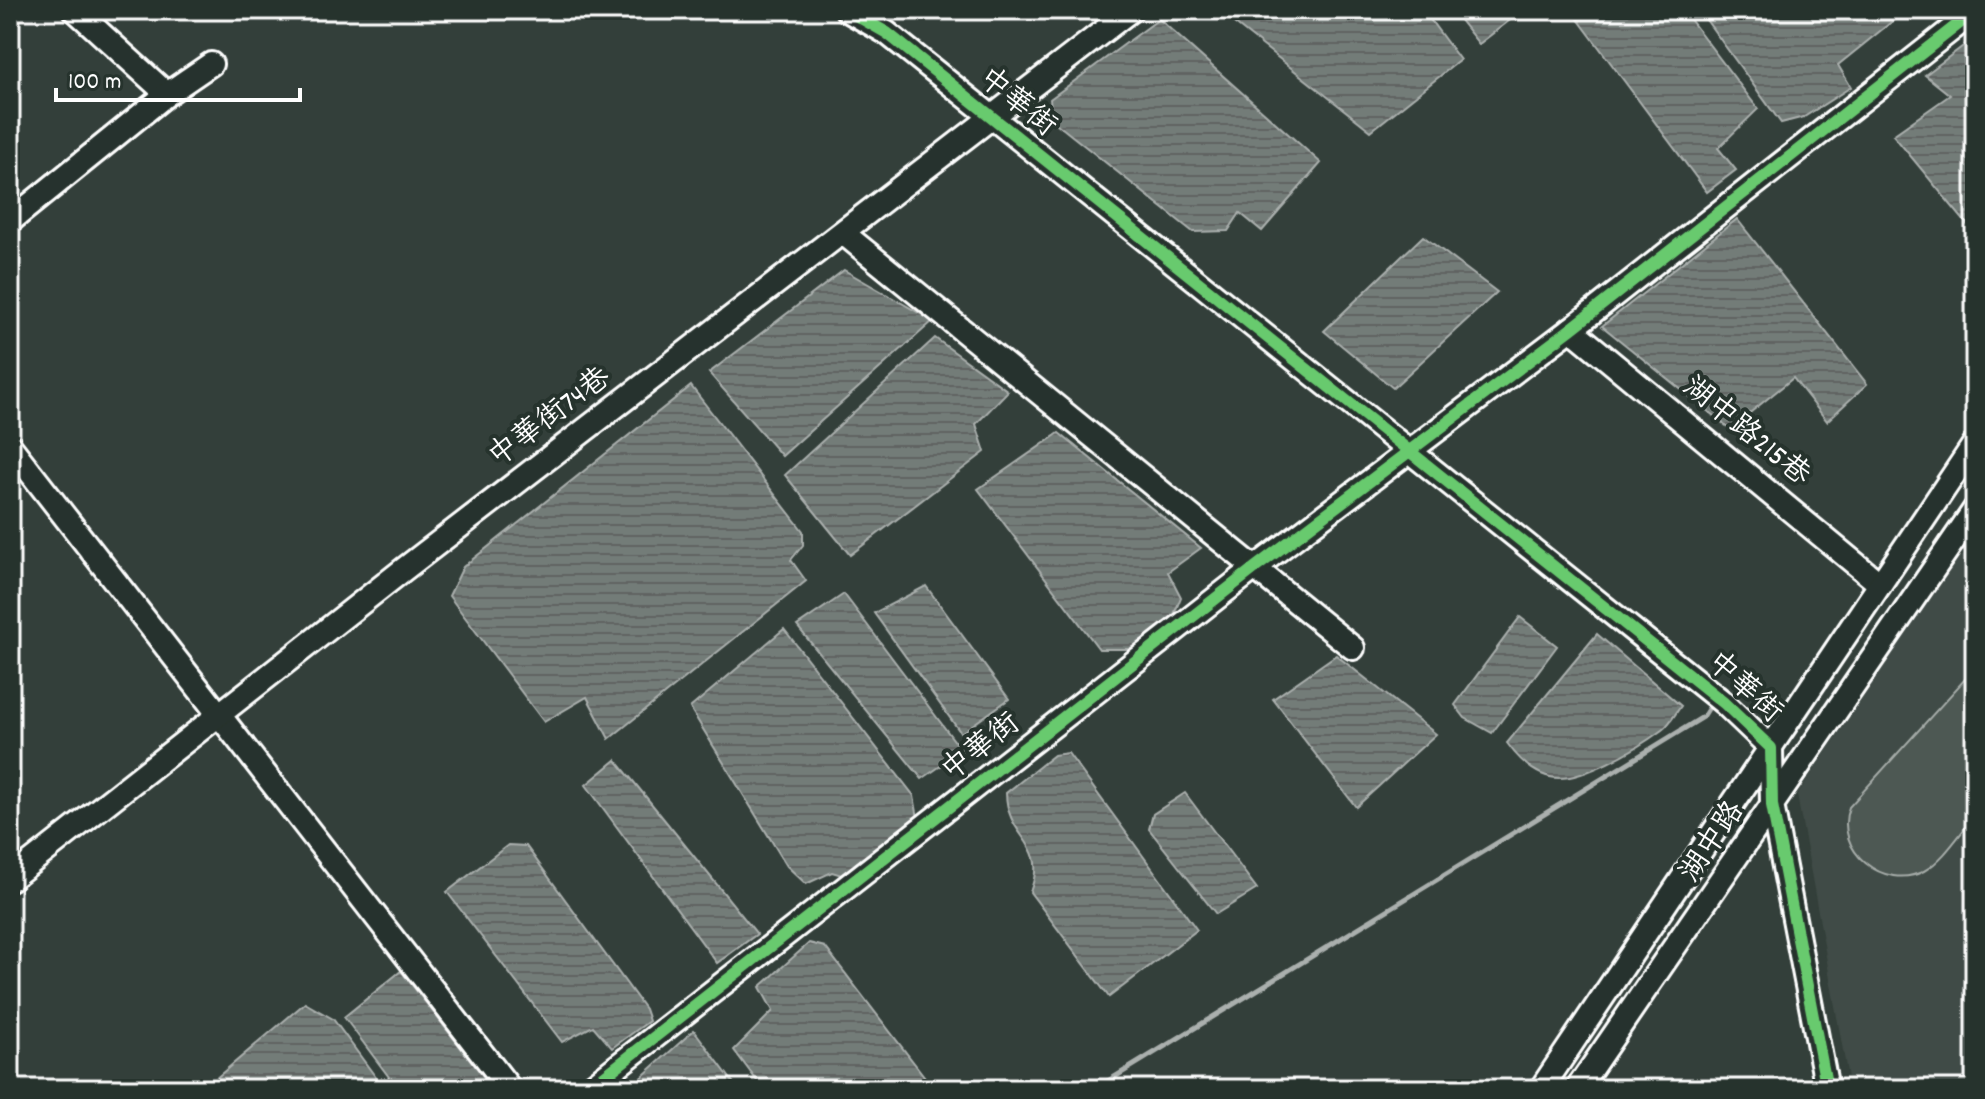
<svg xmlns="http://www.w3.org/2000/svg" width="1985" height="1099" font-family="Dekko,'LXGW WenKai TC',sans-serif">
<defs>
<pattern id="water-rules" width="6" height="5" patternUnits="userSpaceOnUse" patternTransform="scale(2)"><rect width="6" height="5" fill="#737b78"/><path d="M0 2.5h6" fill="none" stroke="#606462"/></pattern>
</defs>
<rect width="100%" height="100%" fill="#333f3a"/>
<filter id="ink" filterUnits="userSpaceOnUse"><feTurbulence type="fractalNoise" baseFrequency=".0125" numOctaves="2"/><feDisplacementMap in="SourceGraphic" scale="16" xChannelSelector="R" yChannelSelector="G"/><feConvolveMatrix kernelMatrix="1 2 1 2 8 2 1 2 1" color-interpolation-filters="sRGB"/></filter>
<g filter="url(#ink)">
<polygon fill="#404c47" points="1974,554 1975,1089 1850,1089 1797,795 1958,557"/>
<path fill="#4d5853" stroke="#a6aca9" stroke-width="2" d="M 1975,668 L 1975,816 C 1960,833 1944,860 1924,871 C 1884,892 1833,850 1849,807 Z"/>
<g fill="url(#water-rules)" stroke="#abb0ae" stroke-width="2">
<polygon points="1242,10 1423,10 1460,60 1371,131 1234,23"/>
<polygon points="1452,10 1523,10 1479,44"/>
<polygon points="1683,10 1758,109 1718,148 1736,170 1707,192 1572,11"/>
<polygon points="1699,10 1905,10 1905,11 1838,65 1851,87 1804,117 1781,123"/>
<polygon points="1159,19 1321,163 1262,231 1240,213 1228,231 1193,232 1052,120 1050,99"/>
<polygon points="1975,37 1975,234 1893,135 1950,95 1925,75"/>
<polygon points="1737,219 1867,384 1827,421 1793,378 1730,429 1602,326"/>
<polygon points="1423,236 1497,292 1393,388 1324,331"/>
<polygon points="844,270 933,321 782,456 709,373"/>
<polygon points="935,338 1008,391 976,424 985,452 850,555 785,475"/>
<polygon points="691,386 803,531 803,545 791,560 806,581 609,739 587,697 544,722 449,596 463,567"/>
<polygon points="1059,433 1201,548 1168,572 1181,597 1173,617 1132,649 1099,649 978,489"/>
<polygon points="926,586 1009,699 961,733 874,613"/>
<polygon points="844,594 962,751 922,779 797,626"/>
<polygon points="1520,617 1557,646 1492,733 1465,718 1455,705"/>
<polygon points="784,629 914,796 918,818 845,876 832,872 806,884 787,866 690,708"/>
<path d="M 1597,634 L 1681,706 C 1675,714 1670,724 1662,730 C 1639,747 1578,785 1550,777 C 1532,773 1517,757 1507,743 Z"/>
<polygon points="1336,655 1436,734 1356,807 1273,699"/>
<path d="M 1068,753 L 1197,930 L 1109,997 L 1030,892 C 1050,841 1007,841 1006,793 L 1054,755 Z"/>
<polygon points="616,760 757,934 717,963 586,785"/>
<polygon points="1185,793 1257,889 1216,914 1149,829 1153,814"/>
<polygon points="508,845 526,846 645,1009 649,1021 612,1048 593,1026 562,1042 447,892"/>
<polygon points="809,943 825,947 934,1089 763,1089 734,1050 773,1011 760,987"/>
<polygon points="401,971 493,1089 398,1089 344,1017"/>
<polygon points="305,1003 333,1019 380,1083 372,1089 220,1089 214,1080"/>
<polygon points="694,1030 738,1089 640,1089 635,1083"/>
</g>
<g fill="none" stroke-linecap="round" stroke-linejoin="round">
<polyline stroke="#abb0ae" stroke-width="5" points="1095,1089 1703,717 1713,701"/>
<g stroke="#fff" stroke-width="28">
<g id="minor">
<polyline points="75,10 167,94"/>
<polyline points="847,10 887,33 1724,703 1771,748 1772,805 1827,1089"/>
<polyline points="10,221 167,94 211,64"/>
<polyline points="843,233 1353,648"/>
<polyline points="1571,329 1880,584"/>
<polyline points="10,446 510,1089"/>
<polyline points="10,879 403,570 1131,10"/>
<polyline points="588,1089 1256,567 1571,329 1975,11"/>
<polyline points="1541,1089 1975,443"/>
<polyline points="1577,1089 1975,509"/>
</g>
</g>
<use href="#minor" stroke="#26332d" stroke-width="22"/>
<g stroke="#26332d" stroke-width="17">
<g id="cycleway">
<polyline points="847,10 887,33 1724,703 1771,748 1772,805 1827,1089"/>
<polyline points="588,1089 1256,567 1571,329 1975,11"/>
</g>
</g>
<use href="#cycleway" stroke="#67ca6e" stroke-width="12"/>
</g>
</g>
<g text-anchor="middle" dominant-baseline="central" stroke-width="8" stroke-linejoin="round" paint-order="stroke">
<g font-size="30" fill="#fff" stroke="#26332d">
<text transform="translate(1016 104) rotate(39)">中華街</text>
<text transform="translate(551 419) rotate(-37)">中華街74巷</text>
<text transform="translate(1745 433) rotate(39)">湖中路215巷</text>
<text transform="translate(1743 689) rotate(42)">中華街</text>
<text transform="translate(982 749) rotate(-38)">中華街</text>
<text transform="translate(1714 843) rotate(-56)">湖中路</text>
</g>
</g>
<rect width="1985" height="1099" fill="none" stroke="#26332d" stroke-width="40"/>
<rect x="20" y="20" width="1945" height="1059" fill="none" stroke="#fff" stroke-width="3" filter="url(#ink)"/>
<path d="M56 88v12h244v-12" fill="none" stroke="#ffffff" stroke-width="4"/>
<text x="68" y="88" font-size="24" fill="#ffffff" stroke="#26332d" stroke-width="6" paint-order="stroke">100 m</text>
</svg>
